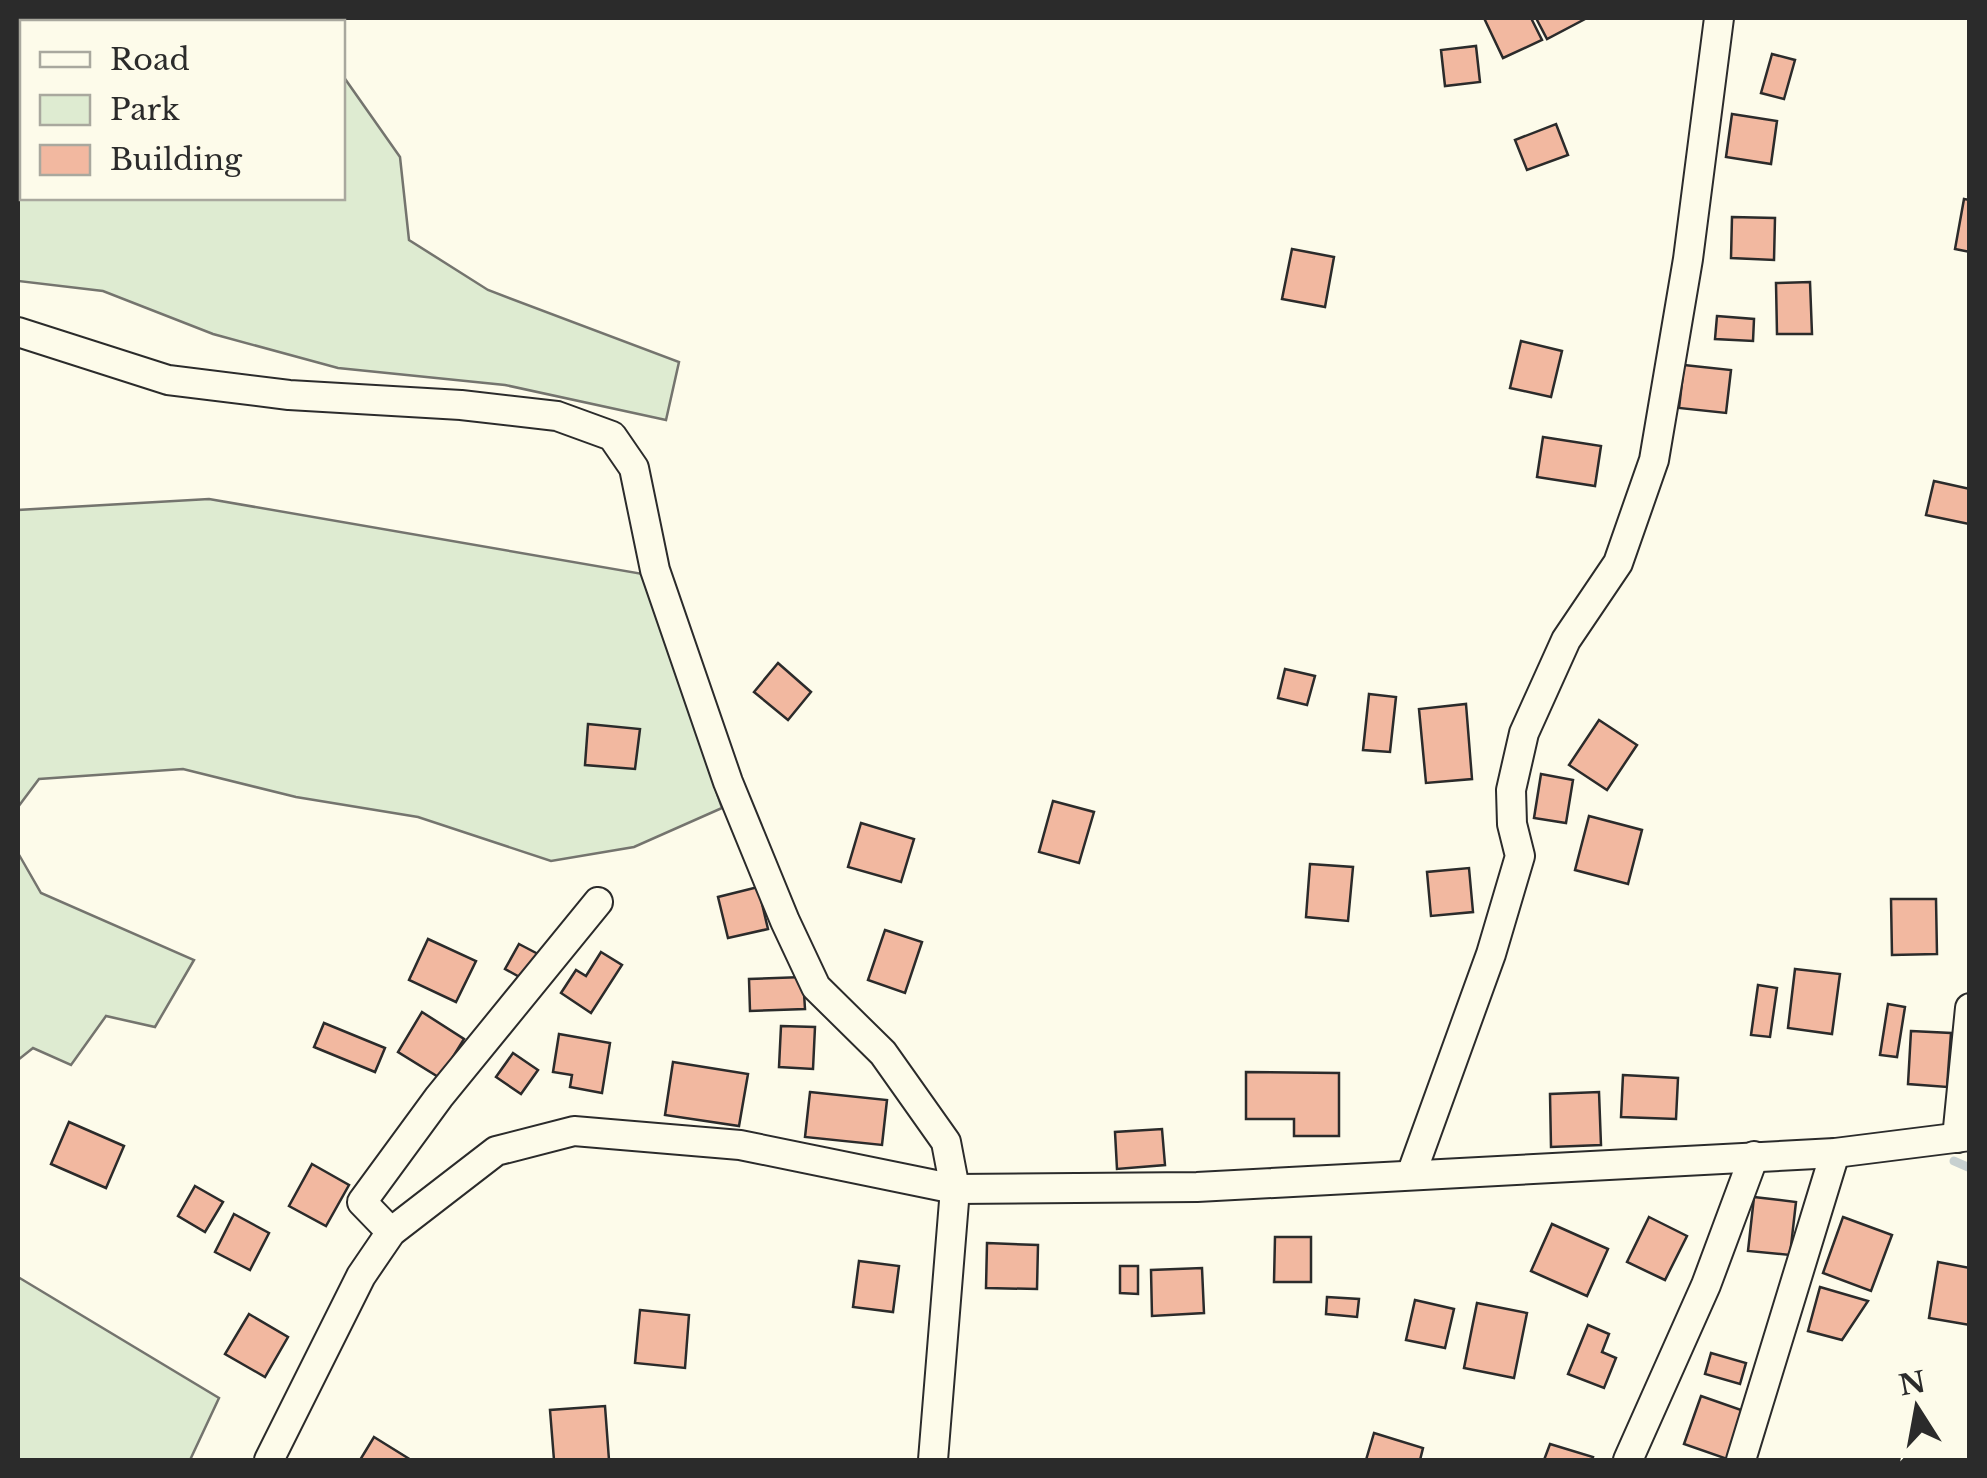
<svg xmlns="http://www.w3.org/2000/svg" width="1987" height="1478" font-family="'Libre Baskerville',serif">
<rect width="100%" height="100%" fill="#fdfbea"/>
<g fill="#deebd1" stroke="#74746e" stroke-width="2.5">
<polygon points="18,18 296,18 300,22 22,22 22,198 342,198 343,76 400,157 409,240 488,290 679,362 666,420 505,385 338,368 213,334 103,291 18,281"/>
<polygon points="209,499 643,574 722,808 634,847 551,861 418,817 296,797 183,769 39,779 18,807 18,510"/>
<polygon points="18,853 41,893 194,960 155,1027 106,1016 71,1065 33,1048 18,1060"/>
<polygon points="18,1277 219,1398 190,1460 18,1460"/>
</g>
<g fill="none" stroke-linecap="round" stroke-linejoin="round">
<polyline stroke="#c7d0d0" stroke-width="9" points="1954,1161 1970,1168"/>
</g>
<g fill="#f2b8a0" stroke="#2b2b2b" stroke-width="2.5">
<polygon points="1484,18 1531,18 1542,40 1503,58"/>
<polygon points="1536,18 1585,18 1585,19 1547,39"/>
<polygon points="1476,46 1480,82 1445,86 1441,50"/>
<polygon points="1772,54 1795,60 1784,99 1761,93"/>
<polygon points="1732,114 1777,121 1771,164 1726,157"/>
<polygon points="1556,124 1568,155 1527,170 1515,140"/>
<polygon points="1964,199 1970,200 1970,252 1955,249"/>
<polygon points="1732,217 1775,218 1774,260 1731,258"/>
<polygon points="1292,249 1334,257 1325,307 1282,299"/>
<polygon points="1810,282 1812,334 1777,334 1776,283"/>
<polygon points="1717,316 1754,319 1753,341 1715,339"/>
<polygon points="1521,341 1562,351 1551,397 1510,388"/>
<polygon points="1684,365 1731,370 1726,413 1679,408"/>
<polygon points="1543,437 1601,446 1595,486 1537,477"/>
<polygon points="1934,481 1970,489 1969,524 1926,515"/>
<polygon points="778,663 811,692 788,720 754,692"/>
<polygon points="1285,669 1315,676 1307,705 1278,698"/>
<polygon points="1369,694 1396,697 1390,752 1363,750"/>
<polygon points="1466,704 1472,779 1426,783 1419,709"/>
<polygon points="1599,720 1637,745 1607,790 1569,765"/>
<polygon points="588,724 640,729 635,769 585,765"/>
<polygon points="1541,774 1573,780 1566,823 1534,818"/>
<polygon points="1053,801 1094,812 1079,863 1039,852"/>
<polygon points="1589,816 1642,830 1628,884 1575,870"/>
<polygon points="861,823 914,839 901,882 848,867"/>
<polygon points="1310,864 1353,867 1348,921 1306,917"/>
<polygon points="1469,868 1473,912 1431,916 1427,872"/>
<polygon points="758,887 768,929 728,938 718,897"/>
<polygon points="1891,899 1936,899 1937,954 1892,955"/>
<polygon points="885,930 922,942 905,993 868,980"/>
<polygon points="428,939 476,961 456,1002 409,980"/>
<polygon points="519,944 538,954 525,980 505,969"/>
<polygon points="601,952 622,965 591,1013 561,993 576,970 586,976"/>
<polygon points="1795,969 1840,974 1832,1034 1788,1028"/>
<polygon points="803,977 805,1009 750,1011 749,979"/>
<polygon points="1758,985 1777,988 1770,1037 1751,1035"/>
<polygon points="1888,1004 1905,1007 1897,1057 1880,1055"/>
<polygon points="422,1012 464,1039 440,1078 398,1052"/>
<polygon points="324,1023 385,1048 375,1072 314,1047"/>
<polygon points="781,1026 815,1027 813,1069 779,1067"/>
<polygon points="1911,1031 1951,1033 1947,1087 1908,1084"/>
<polygon points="559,1034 610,1043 602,1093 570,1087 572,1075 553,1072"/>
<polygon points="513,1053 538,1070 521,1094 496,1077"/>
<polygon points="673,1062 748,1074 739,1126 665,1115"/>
<polygon points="1246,1072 1339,1073 1339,1136 1294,1136 1294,1119 1246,1119"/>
<polygon points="1623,1075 1678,1078 1676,1119 1621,1117"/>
<polygon points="810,1092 887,1100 882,1145 805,1137"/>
<polygon points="1599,1092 1601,1145 1551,1147 1550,1094"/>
<polygon points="69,1122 124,1146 106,1188 51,1164"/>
<polygon points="1162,1129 1165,1165 1117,1169 1115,1132"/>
<polygon points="312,1164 349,1185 326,1226 289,1206"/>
<polygon points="195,1186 223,1202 205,1232 178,1216"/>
<polygon points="1754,1197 1796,1202 1790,1255 1748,1251"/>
<polygon points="234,1214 269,1233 250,1270 215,1252"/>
<polygon points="1649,1217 1687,1236 1665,1280 1627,1262"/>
<polygon points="1843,1217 1892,1235 1871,1291 1823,1273"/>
<polygon points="1552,1224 1608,1249 1587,1296 1531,1271"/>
<polygon points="1275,1237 1311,1237 1311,1282 1274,1282"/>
<polygon points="987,1243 1038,1245 1037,1289 986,1288"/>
<polygon points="859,1261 899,1266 893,1312 853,1307"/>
<polygon points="1938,1262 1970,1268 1970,1325 1929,1318"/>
<polygon points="1120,1266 1138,1266 1138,1294 1120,1293"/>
<polygon points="1202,1268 1204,1313 1152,1316 1151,1270"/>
<polygon points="1820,1287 1868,1301 1842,1340 1808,1331"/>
<polygon points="1327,1297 1359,1299 1357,1317 1326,1314"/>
<polygon points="1415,1300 1454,1309 1445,1348 1406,1340"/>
<polygon points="1477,1303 1527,1313 1514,1378 1464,1368"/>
<polygon points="640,1310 689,1315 685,1368 635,1363"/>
<polygon points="249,1314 288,1337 265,1377 225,1354"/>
<polygon points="1588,1325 1609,1334 1602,1352 1616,1358 1604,1388 1568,1374"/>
<polygon points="1711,1353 1746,1363 1740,1384 1705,1374"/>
<polygon points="1701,1396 1744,1411 1727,1459 1684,1444"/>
<polygon points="605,1406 609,1460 554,1460 550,1410"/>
<polygon points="1374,1433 1423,1448 1420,1460 1366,1460"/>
<polygon points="374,1437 411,1460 360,1460"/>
<polygon points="1550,1444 1593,1457 1592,1460 1544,1460"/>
</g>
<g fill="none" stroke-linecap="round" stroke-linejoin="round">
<g stroke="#2b2b2b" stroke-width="32">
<g id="street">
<polyline points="18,332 168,380 289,395 461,405 557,416 612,436 634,468 655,570 728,782 785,921 816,987 883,1053 946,1142 955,1189 933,1460"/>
<polyline points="1957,1138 1970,1008"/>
<polyline points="1411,1175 1491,954 1520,856 1512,824 1511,790 1524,733 1566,640 1618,563 1654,460 1688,259 1719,18"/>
<polyline points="391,1232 362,1202 439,1097 598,902"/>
<polyline points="269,1460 361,1276 391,1232 496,1151 574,1131 740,1145 955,1189 1197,1187 1835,1153 1970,1136"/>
<polyline points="1628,1460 1706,1285 1754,1156"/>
<polyline points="1741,1460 1835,1153"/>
</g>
</g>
<use href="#street" stroke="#fdfbea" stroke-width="28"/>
</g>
<rect width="1987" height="1478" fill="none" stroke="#2b2b2b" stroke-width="40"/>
<rect x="20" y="20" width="325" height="180" fill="#fdfbea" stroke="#a9a89e" stroke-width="2.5"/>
<rect x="40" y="52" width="50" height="15" fill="#fdfbea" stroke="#a9a89e" stroke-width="2.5"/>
<text x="110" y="70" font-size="30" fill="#2b2b2b">Road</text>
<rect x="40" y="95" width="50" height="30" fill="#deebd1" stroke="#a9a89e" stroke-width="2.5"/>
<text x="110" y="120" font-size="30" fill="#2b2b2b">Park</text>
<rect x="40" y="145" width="50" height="30" fill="#f2b8a0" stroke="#a9a89e" stroke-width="2.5"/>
<text x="110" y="170" font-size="30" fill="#2b2b2b">Building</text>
<g transform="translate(1917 1408) rotate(349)" stroke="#fdfbea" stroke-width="8" paint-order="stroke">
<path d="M0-8L18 38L0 25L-18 38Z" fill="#2b2b2b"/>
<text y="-15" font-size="28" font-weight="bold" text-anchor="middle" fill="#2b2b2b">N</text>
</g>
</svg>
